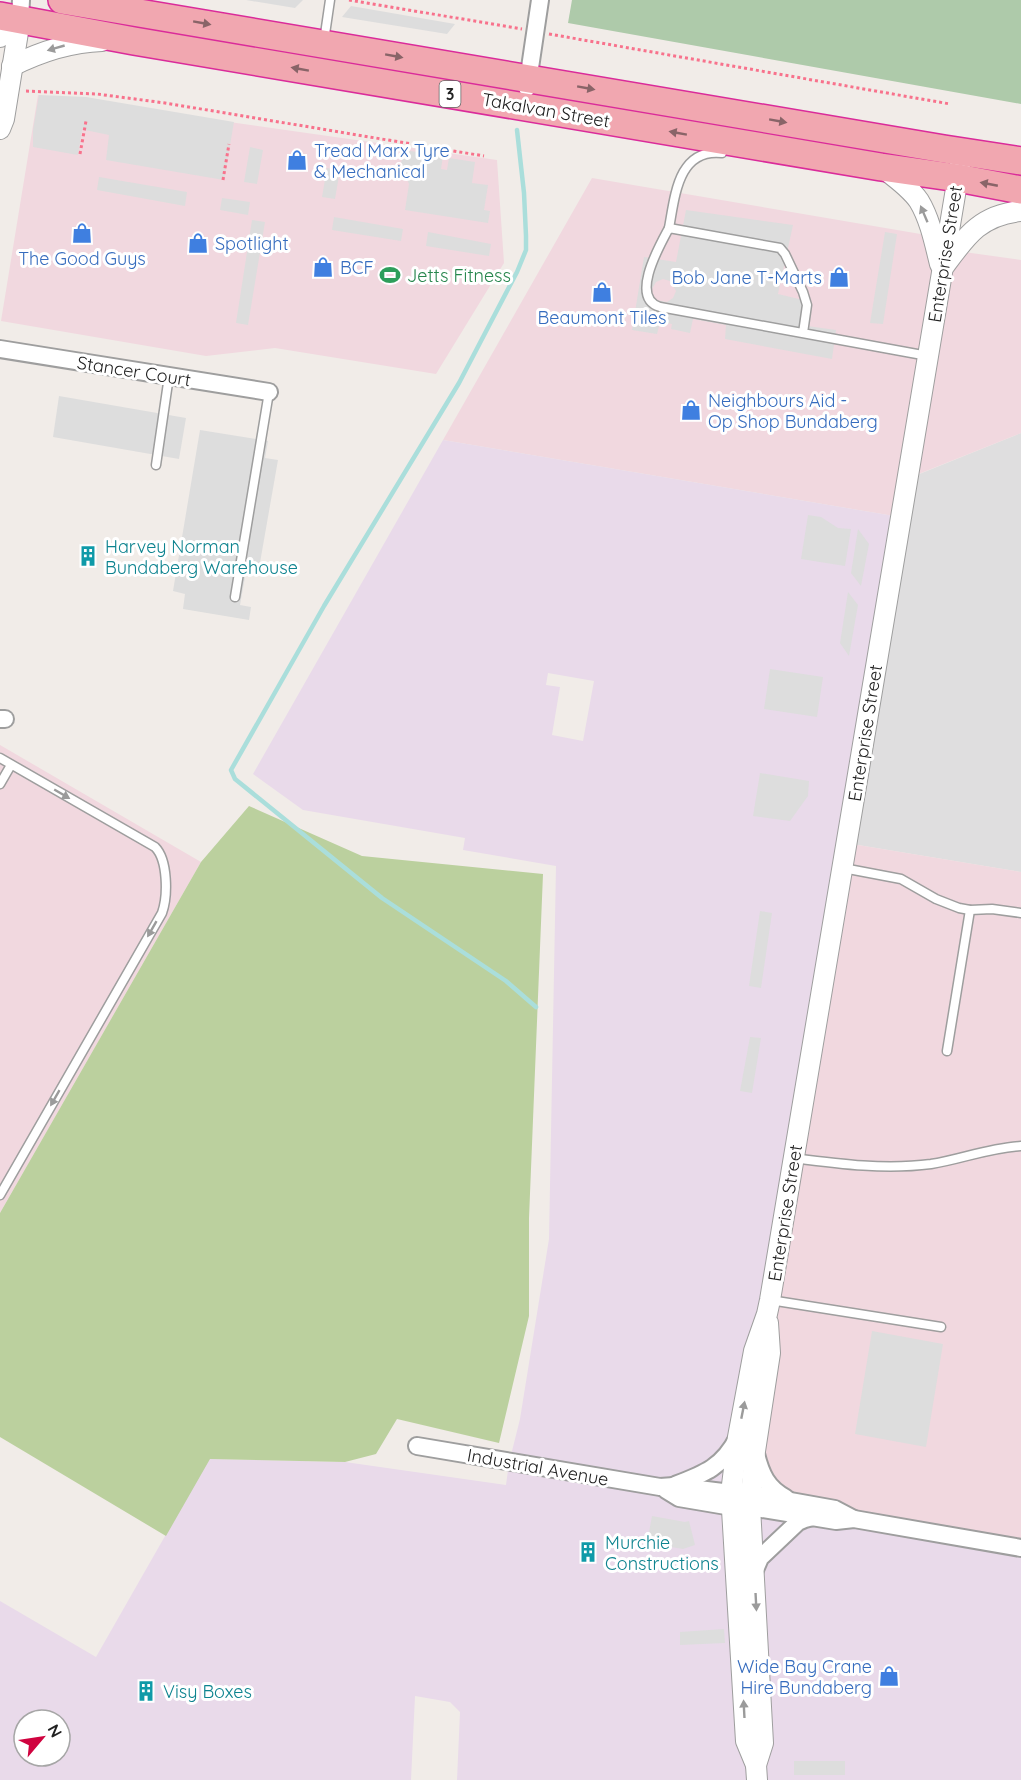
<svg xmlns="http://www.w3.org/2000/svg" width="1021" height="1780" font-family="Quicksand,sans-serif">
<rect width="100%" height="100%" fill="#f1ece8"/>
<polygon fill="#dfdedf" points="1021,433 1021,872 846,843 907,479"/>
<g fill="#f1d8df">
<polygon points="38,95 497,160 504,263 436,374 275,348 206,356 1,321"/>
<polygon points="592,178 944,238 943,249 1021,260 1021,433 906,479 900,517 443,440"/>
<polygon points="0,745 201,862 0,1213"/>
<polygon points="846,843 1021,872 1021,1549 740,1501"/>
</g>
<path fill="#e9daea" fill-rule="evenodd" d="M 443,440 L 900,517 L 740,1501 L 1021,1549 L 1021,1780 L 457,1780 L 460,1712 L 450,1702 L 415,1696 L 411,1780 L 0,1780 L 0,1601 L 96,1657 L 209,1459 L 345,1462 L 506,1485 L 509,1463 L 520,1419 L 549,1239 L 556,866 L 463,850 L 465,838 L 303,810 L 253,774 ZM 548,673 L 594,681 L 583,741 L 552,735 L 560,687 L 546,685 ZM 24,1720 L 60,1720 L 60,1756 L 24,1756 Z"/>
<polygon fill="#bbd09e" points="249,806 362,856 543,874 529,1218 529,1316 499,1443 397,1419 376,1454 345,1462 210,1459 166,1536 0,1437 0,1213 201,862"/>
<polygon fill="#aecaaa" points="572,0 1021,0 1021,104 568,23"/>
<g fill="#ddd" fill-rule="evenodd">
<polygon points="246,0 303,0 295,8"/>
<polygon points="351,6 455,24 447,34 342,17"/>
<polygon points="39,95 86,97 234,122 224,180 106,160 109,135 85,130 82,130 78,155 33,147 33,130"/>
<polygon points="250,147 263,150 257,184 244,182"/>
<polygon points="404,150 443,156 441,169 447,170 449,158 475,162 472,183 488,185 484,210 490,211 488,223 405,210 409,184 401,163"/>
<polygon points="327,168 340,170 335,199 322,197"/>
<polygon points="99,177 187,192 185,206 97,190"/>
<polygon points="222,198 250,202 248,215 220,210"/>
<path d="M 686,210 L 793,225 L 778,294 L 803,300 L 800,325 L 836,330 L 832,359 L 725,339 L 726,325 L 693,319 L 690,333 L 671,329 L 672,324 L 660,322 L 657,334 L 632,330 L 644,257 L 676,262 ZM 663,279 L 670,281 L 676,291 L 673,298 L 667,302 L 656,300 L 652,293 L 652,289 L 656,282 Z"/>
<polygon points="334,217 403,229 401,241 332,230"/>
<polygon points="252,220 265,222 248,325 236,323"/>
<polygon points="428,232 491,244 489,256 426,246"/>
<polygon points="885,232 897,234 883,324 870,323"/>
<polygon points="59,396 186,418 179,459 53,437"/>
<polygon points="200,430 268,441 265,458 278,460 258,574 246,572 245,577 240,605 251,607 249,620 183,609 185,594 173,591"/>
<polygon points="808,515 821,517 838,528 851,529 845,566 801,559"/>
<polygon points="858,529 869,544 861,586 851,573"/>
<polygon points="848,592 858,605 849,656 840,643"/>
<polygon points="770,669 823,677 817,717 764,709"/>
<polygon points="760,773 809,781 808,796 790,821 753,816"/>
<polygon points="760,911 772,913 761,988 749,986"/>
<polygon points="750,1037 761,1038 752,1093 740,1091"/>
<polygon points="872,1331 943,1344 926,1447 855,1434"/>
<polygon points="652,1516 685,1522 689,1521 695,1545 683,1549 647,1543"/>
<polygon points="724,1629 725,1643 680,1645 680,1632"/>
<rect x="794" y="1761" width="51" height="14"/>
</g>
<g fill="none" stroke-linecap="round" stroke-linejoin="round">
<polyline stroke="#aadedb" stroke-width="4.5" points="517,130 524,193 526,236 526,250 517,272 459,383 324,606 231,770 235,779 382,898 506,981 536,1007"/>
<g stroke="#9e9e9e" stroke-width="11">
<g id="service">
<polyline points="324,41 330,0"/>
<path d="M 669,228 C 675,196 678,148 722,153"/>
<path d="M 803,333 L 807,305 L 803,292 L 785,254 L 780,248 L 669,228 C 660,245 629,298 660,307 L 928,356"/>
<polyline points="156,465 169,376"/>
<polyline points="235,597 269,392"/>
<path d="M 0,758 L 155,847 C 168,860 168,896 162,913 L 0,1195"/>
<polyline points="0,784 11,765"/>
<polyline points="843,868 901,879 936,899 959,908 970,910 992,909 1021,913"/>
<polyline points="947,1051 970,910"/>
<path d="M 794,1158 C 840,1164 885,1170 931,1164 C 962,1159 988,1148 1021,1146"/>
<polyline points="770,1300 941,1327"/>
</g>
</g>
<g stroke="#9e9e9e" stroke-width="20">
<g id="minor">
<polyline points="20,20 21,0"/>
<polyline points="527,88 540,0"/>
<polyline points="0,349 269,392"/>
<polyline points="0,719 5,719"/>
<polyline points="417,1446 660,1487 674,1486 731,1493 751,1494 835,1509 854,1519"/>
<path d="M 756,1454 C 761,1474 767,1488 786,1498"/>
<path d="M 675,1485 C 704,1474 723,1467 738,1437"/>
<polyline points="666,1490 679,1498 732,1507 750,1507 836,1521 854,1519 1021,1548"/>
<polyline points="754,1572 760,1558 798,1522 805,1519 813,1517"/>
</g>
</g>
<g stroke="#9e9e9e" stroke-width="22">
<g id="tertiary">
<polyline points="0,37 3,17"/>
<path d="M 12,66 C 40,52 69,42 102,41"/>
<polyline points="0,129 4,119 20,20"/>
<path d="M 884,169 C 896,178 910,188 919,201 C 930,219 935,244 940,264"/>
<path d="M 945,265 C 967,235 981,215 1021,211"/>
<polyline points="756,1765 763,1743 750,1507 755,1451 770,1353 768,1323"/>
<polyline points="757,1780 756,1765 746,1741 731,1493 738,1437 754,1351 767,1314 770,1300 960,165"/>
</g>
</g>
<g stroke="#da2b9a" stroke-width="30">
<g id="trunk">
<polyline points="62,0 944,149 1021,161"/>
<polyline points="0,16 134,41 881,167 958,178 1021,190"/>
</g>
</g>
<g stroke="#f8728c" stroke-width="3" stroke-dasharray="3 3" stroke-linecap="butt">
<polyline points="349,0 522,29"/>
<polyline points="549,34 950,104"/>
<polyline points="26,91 97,94 165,103 484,156"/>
<polyline points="80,154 86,121"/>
<polyline points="223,180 229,144"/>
</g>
<use href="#service" stroke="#fff" stroke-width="8"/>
<use href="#minor" stroke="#fff" stroke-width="16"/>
<use href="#tertiary" stroke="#fff" stroke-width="20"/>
<use href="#trunk" stroke="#f1a7b0" stroke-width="27"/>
</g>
<defs><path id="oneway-solid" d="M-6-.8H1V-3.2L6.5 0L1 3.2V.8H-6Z" transform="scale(1.5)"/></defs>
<g fill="#896468">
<use href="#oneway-solid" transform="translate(202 23) rotate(10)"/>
<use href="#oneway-solid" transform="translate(394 56) rotate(10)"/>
<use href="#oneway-solid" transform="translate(300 69) rotate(-170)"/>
<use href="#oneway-solid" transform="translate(586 88) rotate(10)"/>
<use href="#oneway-solid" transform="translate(778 121) rotate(10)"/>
<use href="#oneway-solid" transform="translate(678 133) rotate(-170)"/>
<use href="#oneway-solid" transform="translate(989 184) rotate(-169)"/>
</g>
<g fill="#9b9b9b">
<use href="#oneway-solid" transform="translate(56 48) rotate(164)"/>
<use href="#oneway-solid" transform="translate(924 214) rotate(-113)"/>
<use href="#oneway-solid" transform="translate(62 794) rotate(30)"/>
<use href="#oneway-solid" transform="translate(152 929) rotate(120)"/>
<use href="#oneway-solid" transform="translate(55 1098) rotate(120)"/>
<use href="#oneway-solid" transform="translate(743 1410) rotate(-79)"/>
<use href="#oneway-solid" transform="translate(756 1602) rotate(87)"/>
<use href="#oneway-solid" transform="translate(744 1709) rotate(-93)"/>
</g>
<defs>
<g id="shop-bare" transform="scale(1.62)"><path d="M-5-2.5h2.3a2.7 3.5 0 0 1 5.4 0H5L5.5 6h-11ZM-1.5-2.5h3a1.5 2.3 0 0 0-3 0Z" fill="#3f7fe0" stroke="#fff" stroke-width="2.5" paint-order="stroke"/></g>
<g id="stadium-bare" transform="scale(1.62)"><path d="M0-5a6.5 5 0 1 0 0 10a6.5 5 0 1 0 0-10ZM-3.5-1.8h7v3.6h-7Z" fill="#2e9e5b" stroke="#fff" stroke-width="2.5" paint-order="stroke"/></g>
<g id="building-bare" transform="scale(1.62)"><path d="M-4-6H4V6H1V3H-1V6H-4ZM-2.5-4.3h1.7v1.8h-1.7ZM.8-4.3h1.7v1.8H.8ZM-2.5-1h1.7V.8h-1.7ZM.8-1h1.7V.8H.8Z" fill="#0f9aa8" stroke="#fff" stroke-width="2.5" paint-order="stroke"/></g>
</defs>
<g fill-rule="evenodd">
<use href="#shop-bare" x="297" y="160"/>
<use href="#shop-bare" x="82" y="233"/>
<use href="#shop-bare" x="198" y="243"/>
<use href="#shop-bare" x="323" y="267"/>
<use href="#stadium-bare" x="390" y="275"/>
<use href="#shop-bare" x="839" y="277"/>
<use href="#shop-bare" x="602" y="292"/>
<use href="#shop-bare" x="691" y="410"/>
<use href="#building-bare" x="88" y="556"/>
<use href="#building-bare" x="588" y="1552"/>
<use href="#shop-bare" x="889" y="1676"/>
<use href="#building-bare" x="146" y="1691"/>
</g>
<g text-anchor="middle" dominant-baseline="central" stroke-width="6" stroke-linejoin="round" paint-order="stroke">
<rect fill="#fff" stroke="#646464" stroke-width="1.5" x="439.5" y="81" width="21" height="26" rx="4.5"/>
<g font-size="16" font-weight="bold" fill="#212121">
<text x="450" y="94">3</text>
</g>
<g font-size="18" fill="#212121" stroke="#fff">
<text transform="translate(546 110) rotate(10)">Takalvan Street</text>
<text transform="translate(945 254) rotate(-81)">Enterprise Street</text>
<text transform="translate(134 371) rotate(9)">Stancer Court</text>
<text transform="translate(865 733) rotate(-81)">Enterprise Street</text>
<text transform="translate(785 1213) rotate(-81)">Enterprise Street</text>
<text transform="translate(538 1467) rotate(10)">Industrial Avenue</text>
</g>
<g font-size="18" fill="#366cbe" stroke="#fff" text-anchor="start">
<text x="314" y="150">Tread Marx Tyre<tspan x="314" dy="21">&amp; Mechanical</tspan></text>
<text x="215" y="243">Spotlight</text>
<text x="82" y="258" text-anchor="middle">The Good Guys</text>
<text x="340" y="267">BCF</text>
<text x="822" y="277" text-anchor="end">Bob Jane T-Marts</text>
<text x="602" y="317" text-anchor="middle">Beaumont Tiles</text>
<text x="708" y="400">Neighbours Aid -<tspan x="708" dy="21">Op Shop Bundaberg</tspan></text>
<text x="872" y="1666" text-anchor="end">Wide Bay Crane<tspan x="872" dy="21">Hire Bundaberg</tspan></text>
</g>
<g font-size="18" fill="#27864d" stroke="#fff" text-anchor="start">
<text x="407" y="275">Jetts Fitness</text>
</g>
<g font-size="18" fill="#0d838f" stroke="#fff" text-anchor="start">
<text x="105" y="546">Harvey Norman<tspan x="105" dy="21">Bundaberg Warehouse</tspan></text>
<text x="605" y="1542">Murchie<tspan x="605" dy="21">Constructions</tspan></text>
<text x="163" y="1691">Visy Boxes</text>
</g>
</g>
<g transform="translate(42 1738) rotate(61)"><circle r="28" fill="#ffffff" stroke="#a6a6a6" stroke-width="1.5"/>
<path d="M0-4.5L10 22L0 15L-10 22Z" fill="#d0033f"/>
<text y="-9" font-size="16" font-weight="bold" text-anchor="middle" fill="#212121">N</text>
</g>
</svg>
